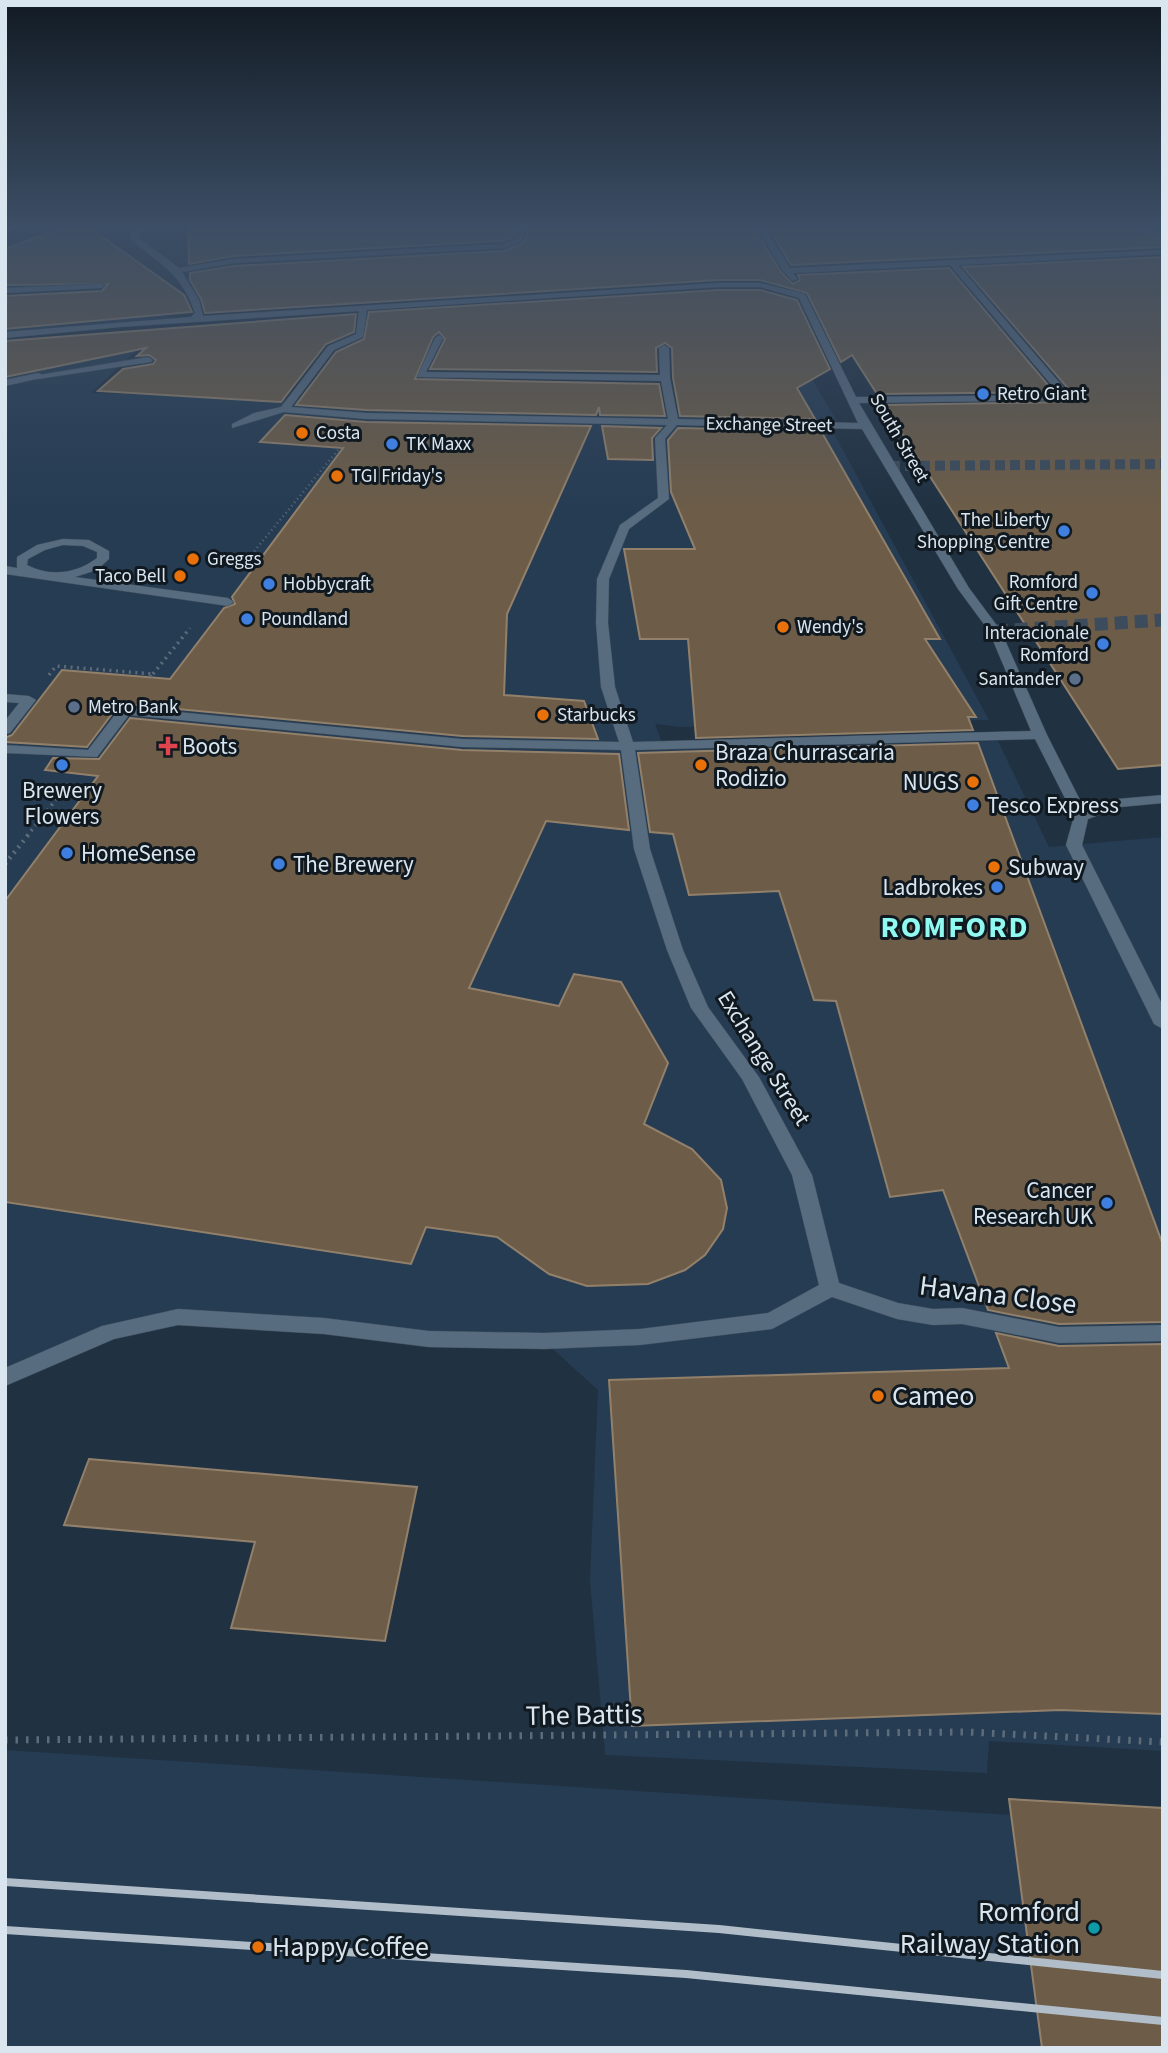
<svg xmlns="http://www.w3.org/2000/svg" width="1168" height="2053" font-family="'Source Sans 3',sans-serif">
<rect width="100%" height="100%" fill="#203142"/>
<g fill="#263c52">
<polygon points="762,296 837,421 709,416 696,429 831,428 989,720 680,727 655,724 664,749 998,741 1049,847 1163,837 1163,1751 989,1741 987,1773 605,1755 590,1580 598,1390 544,1341 178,1317 5,1377 5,350 158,330 91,393 660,410 708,415"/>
<polygon points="5,297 175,317 5,334"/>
<polygon points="5,1750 1163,1825 1163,2048 5,2048"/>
</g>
<g fill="#6d5d48" stroke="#92806b" stroke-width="2">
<polygon points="188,226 517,226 512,238 501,241 234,256 189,264"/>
<polygon points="531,226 754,228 781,272 793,284 800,280 798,275 949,268 1054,392 877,394 852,355 841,362 807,293 760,280 718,280 205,313 201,299 190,280 190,273 234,266 503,251 522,244"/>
<polygon points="783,226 1135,226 1163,242 1163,247 791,265 768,227"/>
<polygon points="90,228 184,295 192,312 5,329 5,296 102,291 108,284 5,285 5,249 59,229"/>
<polygon points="1163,257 1163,765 1118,769 884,405 1073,402 1073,394 963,267"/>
<polygon points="718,290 760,290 797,300 830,369 797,388 815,419 680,416 673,378 672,348 665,343 656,348 657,372 430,369 445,339 439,332 433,337 415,379 659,384 665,416 600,415 599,407 596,415 366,410 296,405 336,352 364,339 369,312"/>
<polygon points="356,314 354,332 326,344 281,402 98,391 123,369 153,364 156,360 149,355 137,356 146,348 5,377 5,341"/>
<polygon points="285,415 366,422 591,426 507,614 504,695 584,701 598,739 462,736 125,704 118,706 87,747 5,742 5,738 12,735 62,670 170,679 224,608 235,604 232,597 343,448 260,442"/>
<polygon points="602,426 661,428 652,438 653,460 608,459"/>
<polygon points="678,428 821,431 940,639 925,639 976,717 968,717 973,730 696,738 688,639 640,639 624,549 695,549 671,492 668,440"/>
<polygon points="130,718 462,750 619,754 629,830 546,821 469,988 559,1006 574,974 621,982 668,1063 644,1124 692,1149 721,1180 727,1208 723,1229 705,1255 685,1270 648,1284 587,1286 549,1274 497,1237 426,1227 411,1264 5,1202 5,901 98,776 45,770 53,758 99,759"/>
<polygon points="978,743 1163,1245 1163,1322 1059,1324 988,1310 943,1190 890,1197 836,1001 814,1000 779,891 689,895 673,834 650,832 638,753"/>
<polygon points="996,1333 1059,1346 1163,1344 1163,1714 1060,1710 632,1726 609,1380 1009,1368"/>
<polygon points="89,1459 417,1487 385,1641 231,1628 255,1542 64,1525"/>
<polygon points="1009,1799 1163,1808 1163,2048 1042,2048"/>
</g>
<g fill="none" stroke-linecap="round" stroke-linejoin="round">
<polyline stroke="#3c4c5c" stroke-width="10" stroke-dasharray="10 5" stroke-linecap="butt" points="890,466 1163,464"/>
<polyline stroke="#3c4c5c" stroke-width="13" stroke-dasharray="13 7" stroke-linecap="butt" points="995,631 1163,620"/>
<g stroke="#3e4e5c" stroke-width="1">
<g id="lane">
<polygon points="105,284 102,288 5,293 5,288"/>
<polygon points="148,357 153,360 151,362 38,379 33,376"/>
</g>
</g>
<g stroke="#3e4e5c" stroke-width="1">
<g id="street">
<path d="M 142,226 L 151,226 L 139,234 L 139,238 L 179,268 L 234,259 L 502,244 L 514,240 L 520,226 L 528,226 L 520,243 L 503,248 L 234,263 L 182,272 L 199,300 L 203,316 L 718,283 L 760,283 L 805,294 L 856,397 L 1060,395 L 950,265 L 793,273 L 797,279 L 793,281 L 783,271 L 756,226 L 764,226 L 790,268 L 1163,250 L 1163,254 L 958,265 L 1071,396 L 1071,400 L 859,403 L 969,588 L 1001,631 L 1047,735 L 1085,810 L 1118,799 L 1163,795 L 1163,803 L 1120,807 L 1088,819 L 1082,845 L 1163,1006 L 1163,1029 L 1154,1024 L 1066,845 L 1074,816 L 1035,739 L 635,750 L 650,849 L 683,950 L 708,1007 L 759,1077 L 812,1175 L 839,1283 L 898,1303 L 933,1309 L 962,1308 L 1059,1327 L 1163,1325 L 1163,1341 L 1059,1343 L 962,1324 L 933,1325 L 897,1319 L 832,1297 L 772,1329 L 640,1345 L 544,1349 L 429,1347 L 324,1334 L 178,1325 L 114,1339 L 5,1386 L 5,1368 L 102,1326 L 178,1309 L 324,1318 L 429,1331 L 544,1333 L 640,1329 L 768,1313 L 819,1285 L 792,1175 L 742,1079 L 691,1008 L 667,950 L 634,849 L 621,750 L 462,747 L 129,715 L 97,757 L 5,753 L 5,745 L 88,750 L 120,708 L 125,707 L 462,739 L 619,742 L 601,687 L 596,623 L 597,579 L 620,525 L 658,498 L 655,438 L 667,425 L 366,419 L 284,412 L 232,428 L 232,424 L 254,413 L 281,407 L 328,346 L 356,334 L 359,311 L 120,327 L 5,338 L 5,332 L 191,317 L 195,313 C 181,272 161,266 131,239 L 132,231 ZM 718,287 L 760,287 L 799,298 L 858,423 L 678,419 L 670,378 L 669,348 L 664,345 L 659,348 L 660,375 L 426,372 L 443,338 L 439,335 L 435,338 L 417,377 L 661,381 L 668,419 L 366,413 L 291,407 L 334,350 L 363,337 L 367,310 ZM 677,425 L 862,429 L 958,589 L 989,631 L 1031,731 L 633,742 L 615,687 L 608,623 L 609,579 L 629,529 L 669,499 L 665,439 Z"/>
<polygon points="1137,226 1146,226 1163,235 1163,240"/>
<polygon points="38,373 41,374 41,378 5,386 5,380"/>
<path d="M 63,539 L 89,540 L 109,551 L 109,559 L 97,570 L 75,577 L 228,598 L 234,602 L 228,606 L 5,574 L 5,566 L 17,568 L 17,557 L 37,545 ZM 63,545 L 83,546 L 97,552 L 97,558 C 76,574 50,577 27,565 L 28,559 L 45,550 Z"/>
<polygon points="5,694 29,696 36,700 10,733 5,734 5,721 19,703 5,702"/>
</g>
</g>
<g stroke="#3e4e5c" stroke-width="1">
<polygon id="primary" points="13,226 24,226 5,233 5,228"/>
</g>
<polyline stroke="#5d6c7b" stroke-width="2" stroke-dasharray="1 2.5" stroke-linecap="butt" points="919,226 931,232"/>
<polyline stroke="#5d6c7b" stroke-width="2.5" stroke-dasharray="1 3.5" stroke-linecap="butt" points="237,572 343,444"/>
<g stroke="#5d6c7b" stroke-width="3.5" stroke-dasharray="2 4.5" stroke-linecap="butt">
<polyline points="153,674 190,628"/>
<polyline points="49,675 56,666 153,674 148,681"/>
<polyline points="27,836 70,782"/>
</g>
<polyline stroke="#5d6c7b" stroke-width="4.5" stroke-dasharray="2 5" stroke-linecap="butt" points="5,864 29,834"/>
<polyline stroke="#5d6c7b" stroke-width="7" stroke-dasharray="2.5 8" stroke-linecap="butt" points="5,1740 967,1732 1163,1742"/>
<use href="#lane" fill="#586c7f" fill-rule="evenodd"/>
<use href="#street" fill="#586c7f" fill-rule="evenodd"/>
<use href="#primary" fill="#8691c3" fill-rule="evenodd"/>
<g stroke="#b1bec9" stroke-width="8">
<polyline points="5,1882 719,1929 1163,1975"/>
<polyline points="5,1930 686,1974 1163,2021"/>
</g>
</g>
<linearGradient id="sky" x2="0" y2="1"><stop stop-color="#121b24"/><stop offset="0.44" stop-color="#3c4e65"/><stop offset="1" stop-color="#3c4e65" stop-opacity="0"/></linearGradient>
<rect width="1168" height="513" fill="url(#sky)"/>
<g fill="#3f7fe0" stroke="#111920" stroke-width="2.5">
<circle cx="983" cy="394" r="7"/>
<circle cx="392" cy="444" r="7"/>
<circle cx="1064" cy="531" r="7"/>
<circle cx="269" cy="584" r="7"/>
<circle cx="1092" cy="593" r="7"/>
<circle cx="247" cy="619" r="7"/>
<circle cx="1103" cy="644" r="7"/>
<circle cx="62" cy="765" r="7"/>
<circle cx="973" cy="805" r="7"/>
<circle cx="67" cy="853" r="7"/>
<circle cx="279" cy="864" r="7"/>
<circle cx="997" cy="887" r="7"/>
<circle cx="1107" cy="1203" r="7"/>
</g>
<g fill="#e8710a" stroke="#111920" stroke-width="2.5">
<circle cx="302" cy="433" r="7"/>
<circle cx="337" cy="476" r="7"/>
<circle cx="193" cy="559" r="7"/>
<circle cx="180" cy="576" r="7"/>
<circle cx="783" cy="627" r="7"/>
<circle cx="543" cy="715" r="7"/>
<circle cx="701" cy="765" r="7"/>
<circle cx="973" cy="782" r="7"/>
<circle cx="994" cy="867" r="7"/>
<circle cx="878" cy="1396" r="7"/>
<circle cx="258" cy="1947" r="7"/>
</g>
<g fill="#5c6f8a" stroke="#111920" stroke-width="2.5">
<circle cx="1075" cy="679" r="7"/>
<circle cx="74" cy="707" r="7"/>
</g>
<path fill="#e0444e" stroke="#111920" stroke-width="2.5" d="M164.5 735.5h7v7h7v7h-7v7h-7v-7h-7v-7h7z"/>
<circle fill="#0f9aa8" stroke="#111920" stroke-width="2.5" cx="1094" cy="1928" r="7"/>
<g text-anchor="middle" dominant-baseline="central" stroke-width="6" stroke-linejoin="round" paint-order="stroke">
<g font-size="19" fill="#d9e5ef" stroke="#111920" text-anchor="start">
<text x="997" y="394">Retro Giant</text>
<text x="316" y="433">Costa</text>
<text x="406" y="444">TK Maxx</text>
<text x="351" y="476">TGI Friday's</text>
<text x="1050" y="520" text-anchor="end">The Liberty<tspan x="1050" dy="22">Shopping Centre</tspan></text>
<text x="207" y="559">Greggs</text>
<text x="166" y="576" text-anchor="end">Taco Bell</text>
<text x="1078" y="582" text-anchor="end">Romford<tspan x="1078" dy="22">Gift Centre</tspan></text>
<text x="283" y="584">Hobbycraft</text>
<text x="261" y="619">Poundland</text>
<text x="797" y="627">Wendy's</text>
<text x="1089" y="633" text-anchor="end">Interacionale<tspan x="1089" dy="22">Romford</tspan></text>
<text x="1061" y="679" text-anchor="end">Santander</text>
<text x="88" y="707">Metro Bank</text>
<text x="557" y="715">Starbucks</text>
</g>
<g font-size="19" fill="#d9e5ef" stroke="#111920">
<text transform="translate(769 425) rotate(1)">Exchange Street</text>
<text transform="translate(899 438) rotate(60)">South Street</text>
</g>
<g font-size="23" fill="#d9e5ef" stroke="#111920" text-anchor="start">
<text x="182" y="746">Boots</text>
<text x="715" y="752">Braza Churrascaria<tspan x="715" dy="26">Rodizio</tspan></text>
<text x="959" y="782" text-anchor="end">NUGS</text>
<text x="62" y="790" text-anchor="middle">Brewery<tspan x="62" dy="26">Flowers</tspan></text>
<text x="987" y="805">Tesco Express</text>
<text x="81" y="853">HomeSense</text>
<text x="293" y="864">The Brewery</text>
<text x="1008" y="867">Subway</text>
<text x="983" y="887" text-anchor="end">Ladbrokes</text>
<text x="1093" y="1190" text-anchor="end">Cancer<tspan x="1093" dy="26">Research UK</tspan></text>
</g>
<g font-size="23" fill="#d9e5ef" stroke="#111920">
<text transform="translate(764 1058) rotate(58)">Exchange Street</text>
</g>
<g font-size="28" fill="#d9e5ef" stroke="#111920">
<text transform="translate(998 1295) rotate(7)">Havana Close</text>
<text transform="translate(584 1715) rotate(-1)">The Battis</text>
</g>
<g font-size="28" fill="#d9e5ef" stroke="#111920" text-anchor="start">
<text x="892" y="1396">Cameo</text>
<text x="1080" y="1912" text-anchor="end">Romford<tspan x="1080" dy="32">Railway Station</tspan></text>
<text x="272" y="1947">Happy Coffee</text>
</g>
<g font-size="30" font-weight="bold" letter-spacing="2" fill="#90faf1" stroke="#111920">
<text x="955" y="927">ROMFORD</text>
</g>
</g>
<rect width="1168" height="2053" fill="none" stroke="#d9e5ef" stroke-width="14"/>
</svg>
